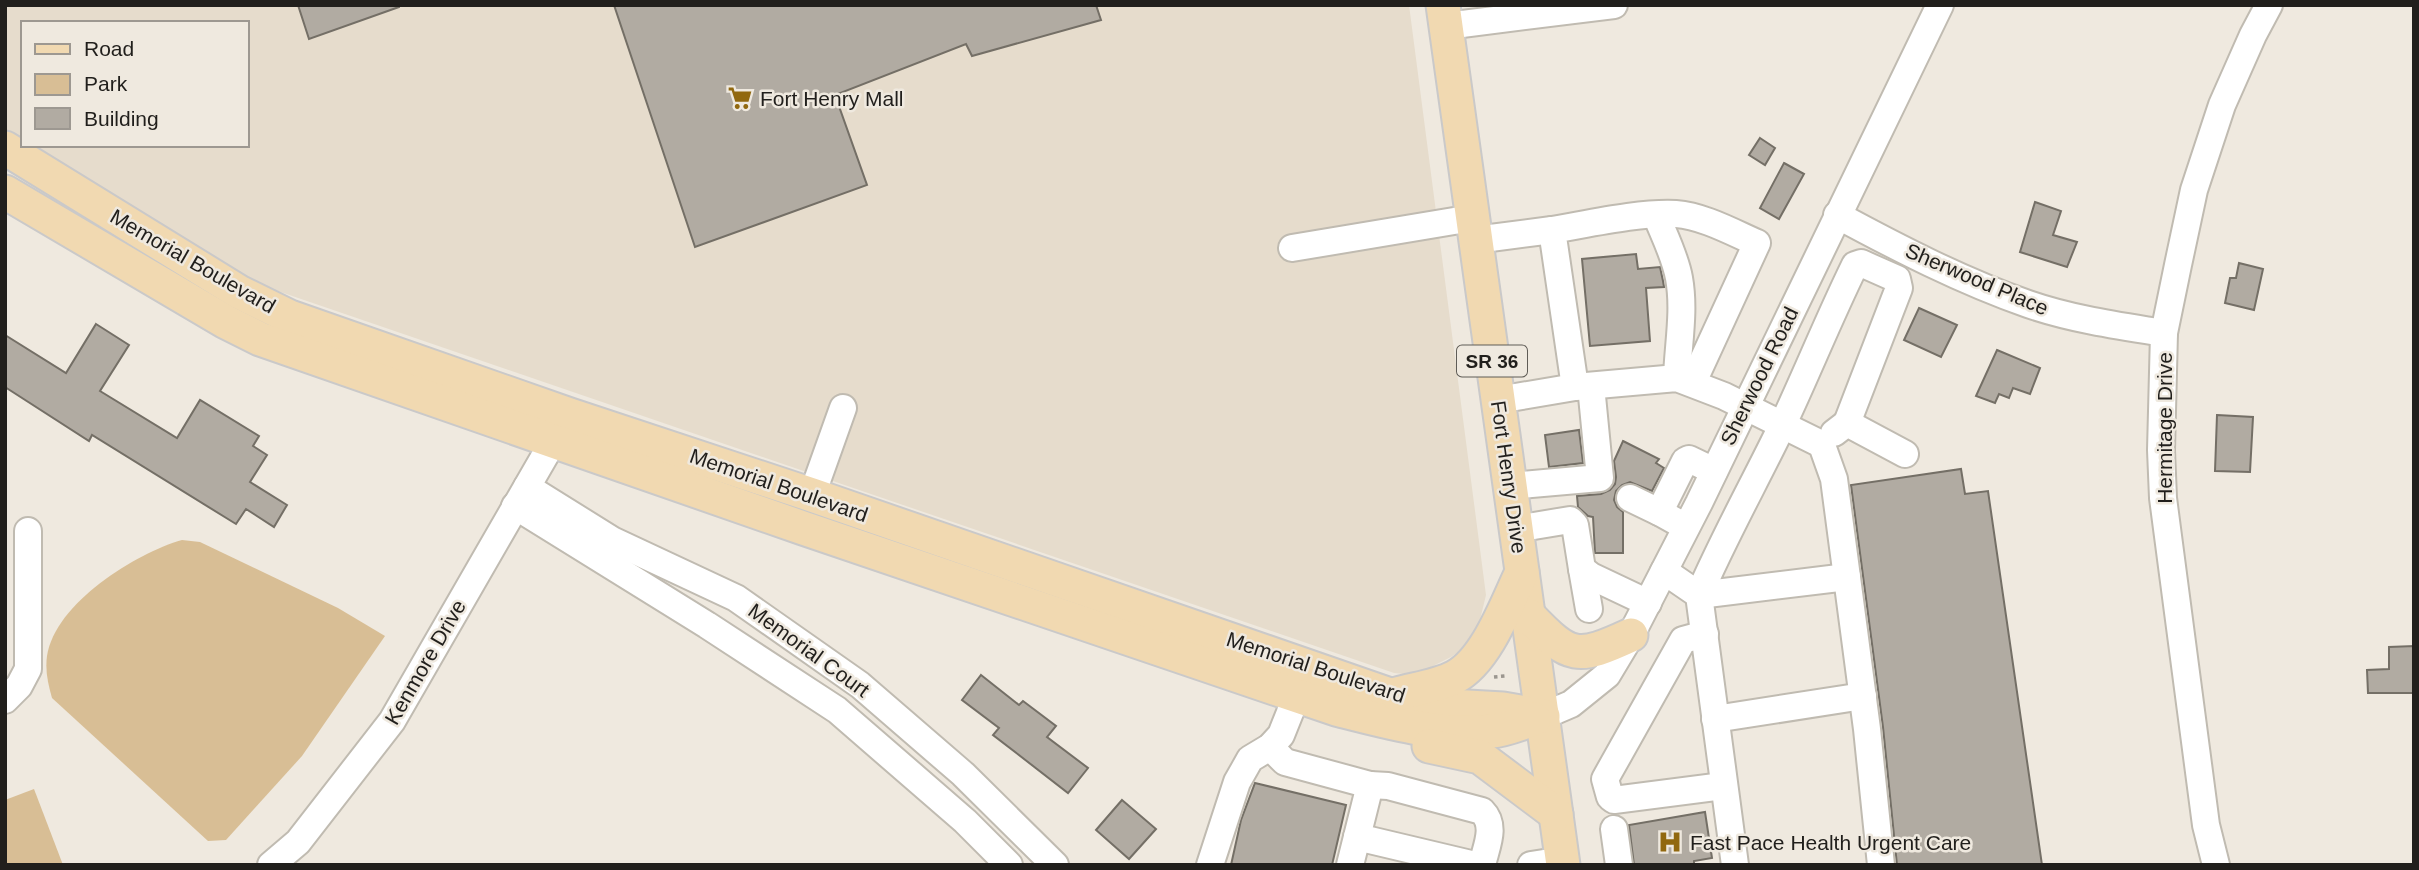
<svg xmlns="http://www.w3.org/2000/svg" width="2419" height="870" font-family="Helvetica,sans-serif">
<rect width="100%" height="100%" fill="#efe9df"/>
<path fill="#e6dccc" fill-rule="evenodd" d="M 5,5 L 1409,5 L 1486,595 L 1479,624 L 1468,645 L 1451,657 L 1415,675 L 1394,673 L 269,288 L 233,273 L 5,136 ZM 23,23 L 247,23 L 247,145 L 23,145 Z"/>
<g fill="#d8be95">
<path d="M 182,540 L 200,542 L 338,608 L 385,636 L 302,756 L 226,840 L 208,841 L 52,698 C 48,684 45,671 47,656 C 55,603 136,553 182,540 Z"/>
<polygon points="34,789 63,865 5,865 5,800"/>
</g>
<g fill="#b1aba2" stroke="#746f66" stroke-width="2">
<polygon points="298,5 399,5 399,7 309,39"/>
<polygon points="614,5 1096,5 1101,20 972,56 966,44 835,95 867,185 695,247"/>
<polygon points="1760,138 1775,148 1765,165 1749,155"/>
<polygon points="1784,163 1804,174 1779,219 1760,208"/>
<polygon points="2035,202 2061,211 2053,235 2077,242 2067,267 2020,252"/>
<polygon points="1636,254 1638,269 1660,267 1663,281 1664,287 1646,288 1650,341 1590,346 1582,259"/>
<polygon points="2239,263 2263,269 2254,310 2225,303 2230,278 2236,278"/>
<polygon points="1919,308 1957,325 1941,357 1904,340"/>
<polygon points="96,324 129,345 100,391 177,438 200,400 259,436 253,446 267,455 250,482 287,505 274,527 246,509 236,524 92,435 89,441 5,387 5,335 66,373"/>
<polygon points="1997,350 2040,368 2030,394 2013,388 2009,398 1999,394 1995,403 1976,396"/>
<polygon points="2217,415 2253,417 2250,472 2215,471"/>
<polygon points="1579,430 1583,463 1549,467 1545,435"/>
<polygon points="1623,441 1659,459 1656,463 1664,468 1652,491 1630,482 1622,485 1616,491 1614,500 1617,507 1623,512 1623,553 1595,553 1593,517 1588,516 1578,507 1577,496 1601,494 1610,490 1615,484 1616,477 1614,461"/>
<polygon points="1961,469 1965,494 1988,491 2042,865 1897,865 1883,727 1851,485"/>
<polygon points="2414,646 2414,693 2368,693 2367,670 2389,669 2389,647"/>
<polygon points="981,675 1019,705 1023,701 1056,726 1047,737 1088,768 1068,793 993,735 999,728 962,700"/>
<polygon points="1255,783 1346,805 1332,865 1231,865 1241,820"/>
<polygon points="1122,800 1156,829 1129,859 1096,830"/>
<polygon points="1705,812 1712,858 1694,861 1694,865 1634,865 1629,825"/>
</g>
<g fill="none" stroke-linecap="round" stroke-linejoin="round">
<g stroke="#c0bbb1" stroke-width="30">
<g id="minor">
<polyline points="1446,26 1614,5"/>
<path d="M 1656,215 C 1664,235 1675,256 1679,278 C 1685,311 1678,345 1677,378"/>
<path d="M 1837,215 C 1898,248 1962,281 2028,304 C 2071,319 2119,326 2164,333"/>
<polyline points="1475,240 1552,230"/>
<polyline points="1292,248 1472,218"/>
<path d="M 1575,387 L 1552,230 C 1588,224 1640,212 1676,214 C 1703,216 1732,232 1757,243 L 1693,382"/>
<polyline points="1498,400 1575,387 1677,378 1724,396 1819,443 1823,448 1834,479 1867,729 1881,865"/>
<path d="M 1847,423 L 1899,288 L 1897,279 L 1861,263 L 1855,265 C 1829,318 1807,373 1782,426 C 1755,482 1724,537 1699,595 L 1847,577"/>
<polyline points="1834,433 1847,423 1905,454"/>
<polyline points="1510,486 1600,478 1591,386"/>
<polyline points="527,487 612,540 736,598 860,685 963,774 1055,865"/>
<polyline points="812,495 843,408"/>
<polyline points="1630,498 1659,512"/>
<polyline points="515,506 707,625 837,710 965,821 1009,865"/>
<polyline points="1686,527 1659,512 1661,509 1685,461 1689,459 1714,471"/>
<polyline points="1516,529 1570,520 1575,525 1582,569 1591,576 1648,603"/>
<polyline points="1582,569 1589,609"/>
<polyline points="1664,571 1699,595 1735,865"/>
<polyline points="1705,634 1683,640 1605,779 1610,797 1614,800 1723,786"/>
<polyline points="5,700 19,686 28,669 28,531"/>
<polyline points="1543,716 1571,704 1607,675 1631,635 1699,503 1940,5"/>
<polyline points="1715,719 1863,696"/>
<polyline points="1270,747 1285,762 1370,785 1350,865"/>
<path d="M 1370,785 L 1388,786 L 1482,811 C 1497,826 1486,847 1482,865"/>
<polyline points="1614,829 1619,865"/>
<polyline points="1357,837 1475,865"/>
<polyline points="271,865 298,842 392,721 554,440"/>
<polyline points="1210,865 1237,782 1250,759 1270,747 1281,735 1297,695"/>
<polyline points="1531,865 1563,860"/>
<polyline points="2216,865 2206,825 2163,498 2161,450 2164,333 2178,265 2194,190 2222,105 2253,35 2269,5"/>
</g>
</g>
<g stroke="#cac9c9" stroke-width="37">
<g id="major">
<polyline points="1443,5 1563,865"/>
<polyline points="5,148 239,292 290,317 570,415 812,495 1393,696 1450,706 1503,709 1543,716"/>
<path d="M 5,192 L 226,322 L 260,339 L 803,528 L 1336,709 C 1388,722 1438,737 1492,731 C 1506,730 1521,723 1534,719"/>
<path d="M 1529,616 C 1570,659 1577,660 1631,635"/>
<path d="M 1397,694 C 1415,689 1438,686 1455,677 C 1487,660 1507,603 1522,572"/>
<polyline points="1429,746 1480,757 1556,814"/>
</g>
</g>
<polyline stroke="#9b968f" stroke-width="3.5" stroke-dasharray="3.5 3.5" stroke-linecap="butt" points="1494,677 1505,676"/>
<use href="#minor" stroke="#fff" stroke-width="26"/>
<use href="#major" stroke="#f1d9b1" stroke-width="33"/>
</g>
<defs>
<g id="supermarket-bare" transform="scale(1.89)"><path d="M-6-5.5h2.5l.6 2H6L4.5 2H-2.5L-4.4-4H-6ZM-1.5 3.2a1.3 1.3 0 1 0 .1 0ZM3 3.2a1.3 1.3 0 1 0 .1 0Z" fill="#91680f" stroke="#efe9df" stroke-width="2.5" paint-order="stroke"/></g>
<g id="hospital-bare" transform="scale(1.89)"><path d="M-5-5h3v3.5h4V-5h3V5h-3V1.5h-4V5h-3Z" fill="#91680f" stroke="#efe9df" stroke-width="2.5" paint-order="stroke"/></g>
</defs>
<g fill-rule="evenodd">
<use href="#supermarket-bare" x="740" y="98"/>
<use href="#hospital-bare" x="1670" y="842"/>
</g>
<g text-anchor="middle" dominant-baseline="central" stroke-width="5" stroke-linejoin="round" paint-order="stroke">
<rect fill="#efe9df" stroke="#5f5c56" stroke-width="2" x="1457" y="345.5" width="70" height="31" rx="5"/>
<g font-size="19" font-weight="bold" fill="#211f1c">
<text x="1492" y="361">SR 36</text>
</g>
<g font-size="21" fill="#211f1c" stroke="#efe9df" text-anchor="start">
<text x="760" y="98">Fort Henry Mall</text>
<text x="1690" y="842">Fast Pace Health Urgent Care</text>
</g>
<g font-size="21" fill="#211f1c" stroke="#efe9df">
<text transform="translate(193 261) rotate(30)">Memorial Boulevard</text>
<text transform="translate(1977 279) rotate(23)">Sherwood Place</text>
<text transform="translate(1759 376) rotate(-64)">Sherwood Road</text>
<text transform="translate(2164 428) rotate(-90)">Hermitage Drive</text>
<text transform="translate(1509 477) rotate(82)">Fort Henry Drive</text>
<text transform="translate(779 485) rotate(19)">Memorial Boulevard</text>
<text transform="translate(809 650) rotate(36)">Memorial Court</text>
<text transform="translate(425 662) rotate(-60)">Kenmore Drive</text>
<text transform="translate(1316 667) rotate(18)">Memorial Boulevard</text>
</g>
</g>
<rect width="2419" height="870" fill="none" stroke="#211f1c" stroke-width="14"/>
<rect x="21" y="21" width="228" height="126" fill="#efe9df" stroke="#9d9891" stroke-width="2"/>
<rect x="35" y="44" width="35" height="10" fill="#f1d9b1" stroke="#9d9891" stroke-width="2"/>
<text x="84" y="56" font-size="21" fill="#211f1c">Road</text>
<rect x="35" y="74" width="35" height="21" fill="#d8be95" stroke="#9d9891" stroke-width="2"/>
<text x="84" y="91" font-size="21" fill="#211f1c">Park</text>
<rect x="35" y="108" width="35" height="21" fill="#b1aba2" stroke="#9d9891" stroke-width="2"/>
<text x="84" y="126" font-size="21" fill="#211f1c">Building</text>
</svg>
